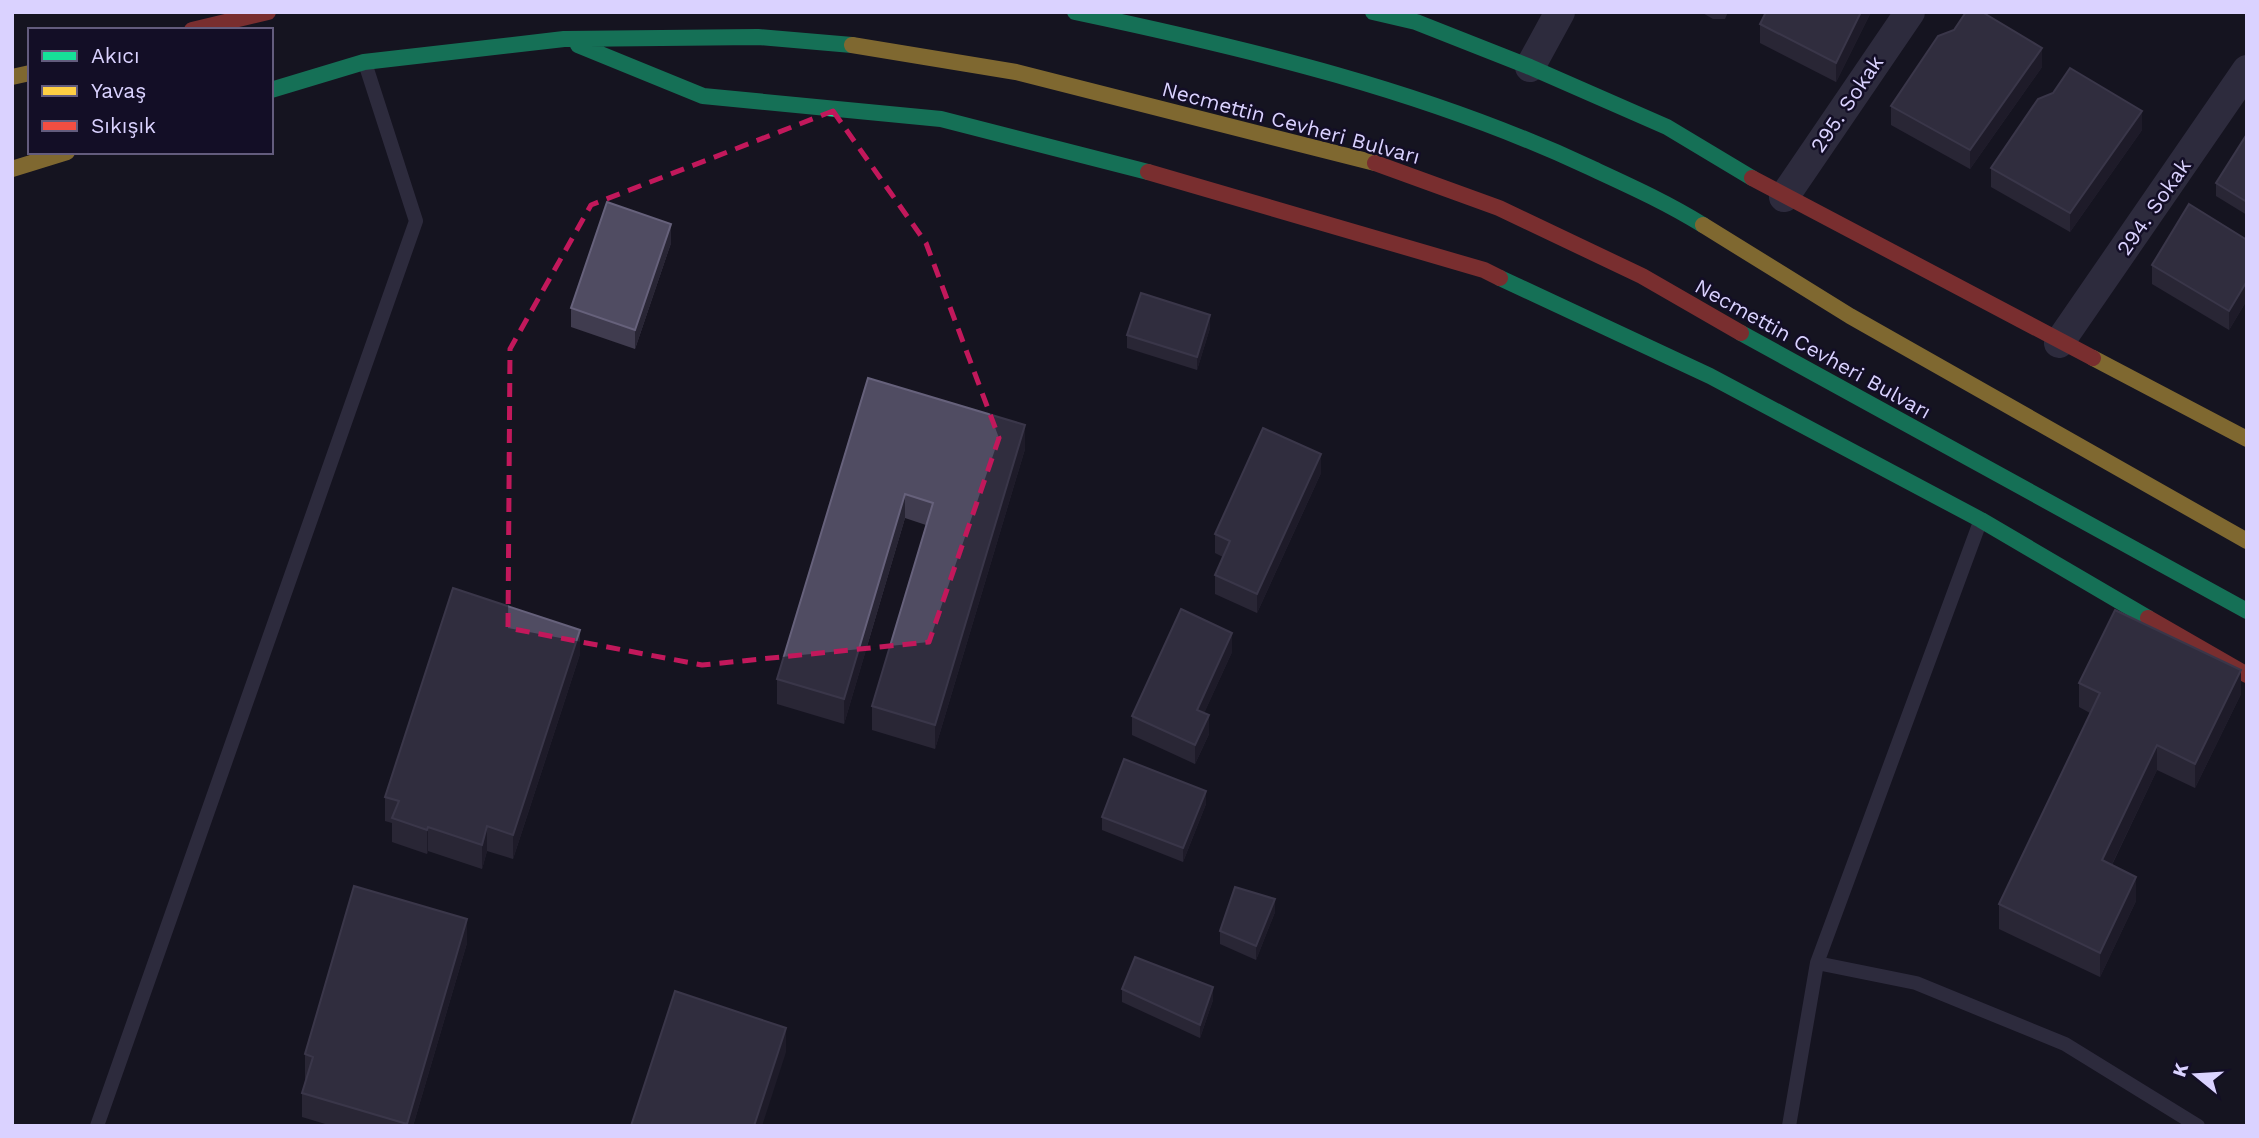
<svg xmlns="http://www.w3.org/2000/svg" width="2259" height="1138" viewBox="0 0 2259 1138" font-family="'Work Sans',sans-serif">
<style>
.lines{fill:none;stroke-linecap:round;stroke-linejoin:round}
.lane{stroke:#4a4861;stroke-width:14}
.street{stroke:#4a4861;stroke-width:30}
.fast{stroke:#16e098;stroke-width:16}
.slow{stroke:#ffcf43;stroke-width:16}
.jam{stroke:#f24e42;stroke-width:16}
.wall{fill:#403c4f}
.shaded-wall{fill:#282534}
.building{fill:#504c62;stroke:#66617b;stroke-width:2}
.marked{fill:none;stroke:#c2185b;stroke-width:5;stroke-dasharray:14 9;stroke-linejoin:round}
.labels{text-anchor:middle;stroke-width:5;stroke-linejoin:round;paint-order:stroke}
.street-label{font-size:21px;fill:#dad2ff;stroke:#130e26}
</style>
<rect width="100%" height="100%" fill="#161420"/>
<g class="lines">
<!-- lane -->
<path class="lane" d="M1817,963L1916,983L2065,1044L2198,1126
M97,1126L416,221L365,63
M1789,1126L1817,963L1980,522"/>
<!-- street -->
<path class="street" d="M1530,67L1560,12
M1784,197L1910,12
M2059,343L2247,70"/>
<!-- fast -->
<path class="fast" d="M1075,12C1250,49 1426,91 1589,167C1628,185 1666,202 1703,225
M1373,12L1416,22L1530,67L1667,127L1752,178
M578,45L703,96L941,119L1148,172
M271,90L364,62L564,39L758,37L852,45
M1500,278L1710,376L1981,520L2148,618
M1741,333L2247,611"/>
<!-- slow -->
<path class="slow" d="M852,45L1016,72L1375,163
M12,77L30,73
M12,169L67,152
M1703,225L1850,316L2247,541
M2093,358L2247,439"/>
<!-- jam -->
<path class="jam" d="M192,30L268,12
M1375,163L1499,208L1642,276L1741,333
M1148,172L1484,270L1500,278
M1752,178L2093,358
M2148,618L2247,675"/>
</g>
<!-- wall -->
<path class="wall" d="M1701,12H1728L1725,19H1713Z
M1766,12H1871L1836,82L1760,43V24Z
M2042,67L1970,169L1891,125V106Z
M2142,130L2070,232L1991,187V168Z
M2247,134V215L2216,196V183Z
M2247,240V300L2229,330L2152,284V265Z
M671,243L635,349L571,327V308Z
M1210,328L1197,370L1127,348V335Z
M868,378L1025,449L935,749L872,730V706L926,525L905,518L844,724L777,704V679Z
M1321,473L1257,613L1215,594V575L1223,557L1215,553V534Z
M1232,652L1204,713L1209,734L1195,764L1132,735V716Z
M580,654L513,859L487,851L482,869L428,851L427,854L392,842V823L385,821V797Z
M2079,683L2241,694L2195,788L2157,770L2112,865L2136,901L2100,977L1999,929V904L2090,713L2079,707Z
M1206,804L1183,862L1102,830V817Z
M1275,912L1256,960L1220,944V931Z
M467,943L413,1126H332L302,1117V1093L306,1079H305V1054Z
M1122,989L1213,1000L1200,1038L1122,1002Z"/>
<!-- shaded-wall -->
<path class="shaded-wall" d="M1861,12H1871L1836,82V63Z
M2042,48V67L1970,169V150Z
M2142,111V130L2070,232V213Z
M671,224V243L635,349V330Z
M2247,281V300L2229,330V311Z
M1210,315V328L1197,370V357Z
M1025,425V449L935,749V725Z
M1321,454V473L1257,613V594Z
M905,494V518L844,724V699Z
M580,630V654L513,859V835Z
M1232,633V652L1197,729V710Z
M2241,670V694L2195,788V764Z
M1209,715V734L1195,764V745Z
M2157,745V770L2102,885V860Z
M1206,791V804L1183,862V848Z
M487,826V851L482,869V845Z
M428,827V851L427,854V830Z
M2136,877V901L2100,977V953Z
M1275,899V912L1256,960V946Z
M467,919V943L413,1126H407Z
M1213,987V1000L1200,1038V1025Z
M786,1028V1052L762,1126H754Z"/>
<!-- building -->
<path class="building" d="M1766,12H1861L1836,63L1760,24Z
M1966,12H1982L2042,48L1970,150L1891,106L1938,36L1954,30Z
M2070,68L2142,111L2070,213L1991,168L2038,99L2053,93Z
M2247,134V202L2216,183Z
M607,202L671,224L635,330L571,308Z
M2189,204L2247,240V281L2229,311L2152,265Z
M1141,293L1210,315L1197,357L1127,335Z
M868,378L1025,425L935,725L872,706L933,503L905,494L844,699L777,679Z
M1263,428L1321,454L1257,594L1215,575L1230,541L1215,534Z
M453,588L580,630L513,835L487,826L482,845L428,827L427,830L392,818L399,801L385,797Z
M1181,609L1232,633L1197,710L1209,715L1195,745L1132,716Z
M2115,610L2241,670L2195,764L2157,745L2102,860L2136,877L2100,953L1999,904L2100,693L2079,683Z
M1124,759L1206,791L1183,848L1102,817Z
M354,886L467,919L407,1124L302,1093L313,1057L305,1054Z
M1235,887L1275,899L1256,946L1220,931Z
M1135,957L1213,987L1200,1025L1122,989Z
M675,991L786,1028L754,1126H631Z"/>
<!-- marked area -->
<path d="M0 0H2259V1138H0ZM833,111L926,243L999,438L929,642L702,665L508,628L510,349L591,205Z" fill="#161420" fill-opacity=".55" fill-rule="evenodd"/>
<path class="marked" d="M833,111L926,243L999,438L929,642L702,665L508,628L510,349L591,205Z"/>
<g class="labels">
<!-- street labels -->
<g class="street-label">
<text transform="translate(1847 104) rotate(-56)" y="7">295. Sokak</text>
<text transform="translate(1291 123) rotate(15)" y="7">Necmettin Cevheri Bulvarı</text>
<text transform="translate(2154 207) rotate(-55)" y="7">294. Sokak</text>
<text transform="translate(1813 349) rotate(29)" y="7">Necmettin Cevheri Bulvarı</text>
</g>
</g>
<!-- border -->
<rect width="2259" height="1138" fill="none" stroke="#dad2ff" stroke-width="28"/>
<!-- legend -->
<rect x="28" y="28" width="245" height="126" fill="#130e26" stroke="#635c7d" stroke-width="2"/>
<rect x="42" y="51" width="35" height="10" fill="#16e098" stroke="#635c7d" stroke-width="2"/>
<text x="91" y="63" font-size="21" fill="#dad2ff">Akıcı</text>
<rect x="42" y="86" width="35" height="10" fill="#ffcf43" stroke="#635c7d" stroke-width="2"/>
<text x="91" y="98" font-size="21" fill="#dad2ff">Yavaş</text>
<rect x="42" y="121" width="35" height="10" fill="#f24e42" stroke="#635c7d" stroke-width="2"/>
<text x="91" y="133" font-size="21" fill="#dad2ff">Sıkışık</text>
<!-- north arrow -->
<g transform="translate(2196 1075) rotate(288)" stroke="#130e26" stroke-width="5" paint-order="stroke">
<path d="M0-5L12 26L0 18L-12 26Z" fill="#dad2ff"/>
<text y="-10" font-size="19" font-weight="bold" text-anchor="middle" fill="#dad2ff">K</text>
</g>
</svg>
